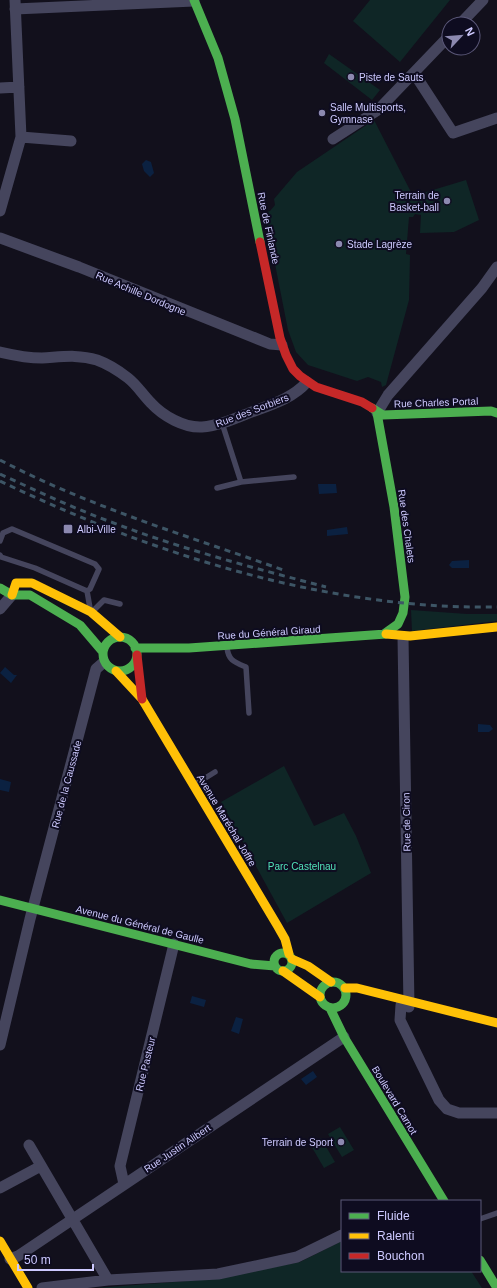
<svg xmlns="http://www.w3.org/2000/svg" width="497" height="1288" viewBox="0 0 497 1288" font-family="Helvetica,sans-serif">
<style>
.green{fill:#0f2626}
.water{fill:#0b2141}
.lines{fill:none;stroke-linecap:round;stroke-linejoin:round}
.lane{stroke:#45455d;stroke-width:5.5}
.street{stroke:#45455d;stroke-width:11}
.fast{stroke:#4caf50;stroke-width:9}
.slow{stroke:#ffc107;stroke-width:9}
.jam{stroke:#c62828;stroke-width:9}
.rail{stroke:#3d5565;stroke-width:3;stroke-dasharray:6 5;stroke-linecap:butt}
.poi-dot{fill:#8c89b0;stroke:#0e0c20;stroke-width:1.5}
.labels{text-anchor:middle;stroke-width:4;stroke-linejoin:round;paint-order:stroke}
.poi-label{font-size:10px;fill:#cecaff;stroke:#0e0c20;text-anchor:start}
.street-label{font-size:10px;fill:#cecaff;stroke:#0e0c20}
.park-label{font-size:10px;fill:#52e3ba;stroke:#0e0c20}
</style>
<rect width="100%" height="100%" fill="#12101c"/>
<!-- green -->
<path class="green" d="M370,0H450L400,62L353,21Z
M329,54L380,90L372,100L324,63Z
M374,120L413,196L466,180L479,220L454,232L420,233L421,215L415,214L413,217H409L406,254L410,255L409,300L386,385L382,387L381,382L368,377L357,381L308,365L296,352L288,330L265,213L270,211L275,205L274,199L297,172Z
M411,610L467,614H497V621L412,631Z
M284,766L314,826L344,813L356,836L371,873L287,923L221,802Z
M340,1127L354,1150L342,1157L328,1134Z
M321,1138L335,1162L324,1168L310,1144Z
M342,1241V1271H471L482,1288H96L213,1279L300,1262Z"/>
<!-- water -->
<path class="water" d="M146,160L151,162L154,173L150,177L144,171L142,164Z
M318,484H336L337,493L319,494Z
M347,527L348,534L327,536V530Z
M469,560V568H452L449,565L452,561Z
M5,667L14,675H17L11,683L0,673Z
M478,724L490,725L493,729L489,732H478Z
M0,779L11,782L9,792L0,790Z
M192,996L206,1000L204,1007L190,1003Z
M236,1017L243,1019L239,1034L231,1031Z
M313,1071L317,1077L306,1085L301,1079Z"/>
<g class="lines">
<!-- lane -->
<path class="lane" d="M222,423L241,482L294,477
M217,488L241,482
M0,541L3,533L12,529L95,564L99,569L90,589L87,591
M0,555L1,557L35,568L87,591
M87,591L90,608
M93,611L104,600L120,604
M227,647C228,660 234,662 246,667L249,713
M194,785L215,772
M480,1219L497,1213"/>
<!-- street -->
<path class="street" d="M15,9L194,1
M460,24L483,0
M414,73L453,133L497,118
M0,88L19,87
M21,137L71,141
M333,139L378,110L449,36
M0,211L21,137L15,0
M0,238L79,267L270,344L282,345
M0,352C13,355 29,358 42,358C61,357 78,354 97,360C108,364 119,371 128,378C137,385 143,395 151,403C163,416 184,428 202,427C218,426 234,419 249,413C270,405 292,399 307,382
M377,413L388,395L482,288L497,267
M0,609L12,595
M403,637L409,1007
M401,1005L400,1020L439,1100L447,1109L459,1113H497
M0,1045L30,919L96,669L104,662
M29,1145L108,1280
M124,1184L120,1166L174,944
M0,1188L41,1166
M10,1259L18,1256L344,1037
M42,1288L108,1280L218,1274L297,1257L342,1235"/>
<!-- fast -->
<path class="fast" d="M194,0L218,58L235,119L260,242
M372,408L383,415L491,411L497,413
M377,413L394,507L405,597L403,613L398,624L384,634
M0,588L12,595H30L80,625L103,652
M103 654a17 17 0 1 1 34 0a17 17 0 1 1-34 0Z
M135,648H189L386,634
M0,900L251,964L275,966
M274 962a9 9 0 1 1 18 0a9 9 0 1 1-18 0Z
M320 995a13 13 0 1 1 26 0a13 13 0 1 1-26 0Z
M330,1008L344,1037L444,1201
M480,1260L497,1288"/>
<!-- slow -->
<path class="slow" d="M12,595L16,583H32L91,612L120,637
M386,634L410,636L497,627
M116,671L142,699L277,925L285,939L289,954
M292,959L308,966L331,982
M283,971L320,997
M345,988H357L497,1023
M0,1241L28,1288"/>
<!-- jam -->
<path class="jam" d="M260,242L280,338L286,355L293,369L300,376L316,387L362,402L372,408
M137,655L142,699"/>
<!-- rail -->
<path class="rail" d="M0,460C90,507 188,536 283,570
M0,474C37,491 73,508 111,522C181,549 254,568 326,587
M0,481C152,554 327,610 497,607"/>
</g>
<!-- markers -->
<g class="poi-dot">
<circle cx="351" cy="77" r="4"/>
<circle cx="322" cy="113" r="4"/>
<circle cx="447" cy="201" r="4"/>
<circle cx="339" cy="244" r="4"/>
<rect x="63" y="524" width="10" height="10" rx="2"/>
<circle cx="341" cy="1142" r="4"/>
</g>
<g class="labels">
<!-- poi labels -->
<g class="poi-label">
<text x="359" y="81">Piste de Sauts</text>
<text x="330" y="111">Salle Multisports,<tspan x="330" dy="12">Gymnase</tspan></text>
<text x="439" y="199" text-anchor="end">Terrain de<tspan x="439" dy="12">Basket-ball</tspan></text>
<text x="347" y="248">Stade Lagrèze</text>
<text x="77" y="533">Albi-Ville</text>
<text x="333" y="1146" text-anchor="end">Terrain de Sport</text>
</g>
<!-- street labels -->
<g class="street-label">
<text transform="translate(269 228) rotate(78)" y="4">Rue de Finlande</text>
<text transform="translate(141 293) rotate(23)" y="4">Rue Achille Dordogne</text>
<text transform="translate(436 402) rotate(-2)" y="4">Rue Charles Portal</text>
<text transform="translate(252 410) rotate(-21)" y="4">Rue des Sorbiers</text>
<text transform="translate(407 526) rotate(82)" y="4">Rue des Chalets</text>
<text transform="translate(269 632) rotate(-4)" y="4">Rue du Général Giraud</text>
<text transform="translate(66 784) rotate(-75)" y="4">Rue de la Caussade</text>
<text transform="translate(227 820) rotate(59)" y="4">Avenue Maréchal Joffre</text>
<text transform="translate(406 822) rotate(-91)" y="4">Rue de Ciron</text>
<text transform="translate(140 924) rotate(14)" y="4">Avenue du Général de Gaulle</text>
<text transform="translate(145 1064) rotate(-76)" y="4">Rue Pasteur</text>
<text transform="translate(395 1100) rotate(59)" y="4">Boulevard Carnot</text>
<text transform="translate(177 1148) rotate(-34)" y="4">Rue Justin Alibert</text>
</g>
<!-- park labels -->
<g class="park-label">
<text x="302" y="870">Parc Castelnau</text>
</g>
</g>
<!-- legend -->
<rect x="341" y="1200" width="140" height="72" fill="#0e0c20" stroke="#5b5879"/>
<rect x="349" y="1213" width="20" height="6" fill="#4caf50" stroke="#5b5879"/>
<text x="377" y="1220" font-size="12" fill="#cecaff">Fluide</text>
<rect x="349" y="1233" width="20" height="6" fill="#ffc107" stroke="#5b5879"/>
<text x="377" y="1240" font-size="12" fill="#cecaff">Ralenti</text>
<rect x="349" y="1253" width="20" height="6" fill="#c62828" stroke="#5b5879"/>
<text x="377" y="1260" font-size="12" fill="#cecaff">Bouchon</text>
<!-- north arrow -->
<g transform="translate(461 36) rotate(64)"><circle r="19" fill="#0e0c20" stroke="#5b5879"/>
<path d="M0-3L7 15L0 10L-7 15Z" fill="#8c89b0"/>
<text y="-6" font-size="11" font-weight="bold" text-anchor="middle" fill="#cecaff">N</text>
</g>
<!-- scale -->
<path d="M18 1264v6h75v-6" fill="none" stroke="#cecaff" stroke-width="2"/>
<text x="24" y="1264" font-size="12" fill="#cecaff" stroke="#0e0c20" stroke-width="3" paint-order="stroke">50 m</text>
</svg>
